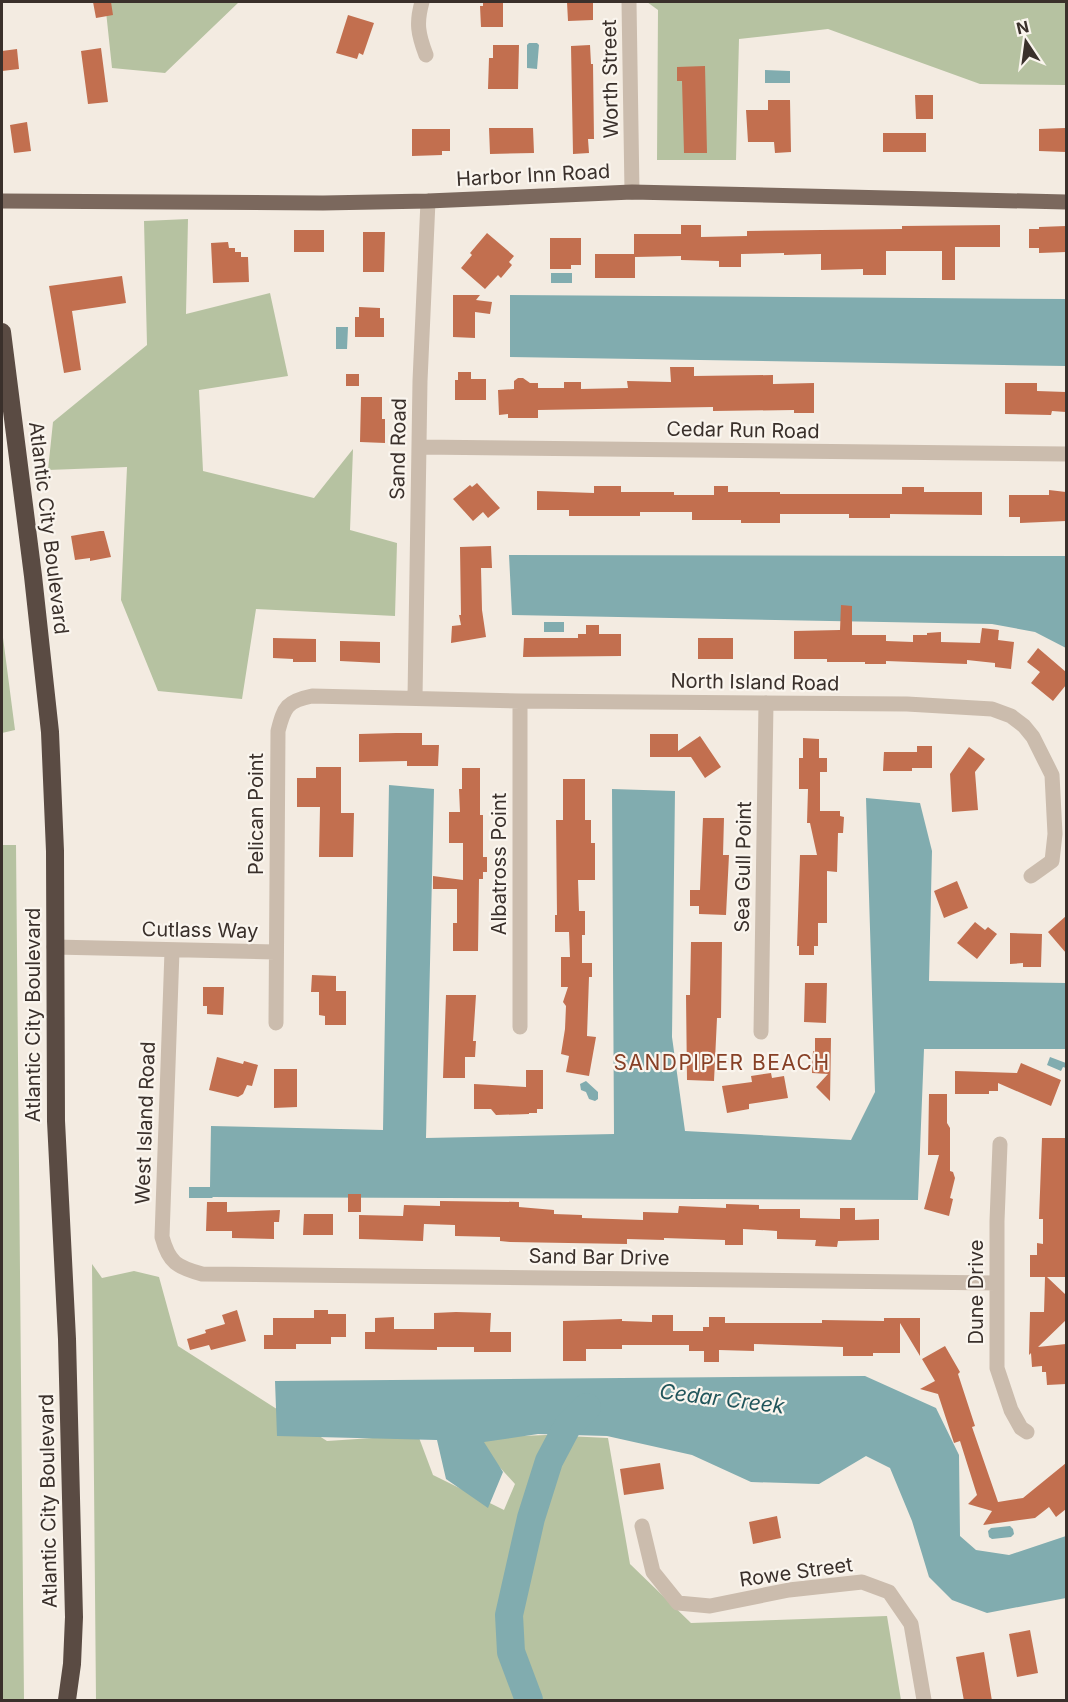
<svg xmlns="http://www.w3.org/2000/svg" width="1068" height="1702" viewBox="0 0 1068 1702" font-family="Inter,sans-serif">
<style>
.green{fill:#b6c2a1}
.water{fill:#81acaf}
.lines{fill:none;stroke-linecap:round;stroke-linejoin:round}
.river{stroke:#81acaf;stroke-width:28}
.building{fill:#c26f4f}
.minor{stroke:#cbbcad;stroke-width:15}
.major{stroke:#7b685d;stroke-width:15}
.highway{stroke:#5a4b43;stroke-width:18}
.labels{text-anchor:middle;stroke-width:4.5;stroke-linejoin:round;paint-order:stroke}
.street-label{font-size:20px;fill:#3a302b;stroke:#faf5ee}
.neighbourhood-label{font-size:21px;letter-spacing:1.5px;fill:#874026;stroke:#faf5ee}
.water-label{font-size:21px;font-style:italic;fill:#21555b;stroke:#faf5ee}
</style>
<rect width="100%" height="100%" fill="#f3ebe1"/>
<!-- green -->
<path class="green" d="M105,2H239L165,73L112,68Z
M647,2H1066V85L980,84L828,29L739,39L736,160H657L658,10Z
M188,219L186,314L270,293L288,376L199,390L203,471L314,498L353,449L350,530L397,543L395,616L256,609L242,699L158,691L121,600L127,467L48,470L53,422L147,345L144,221Z
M2,630L15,730L2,733Z
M2,845H16L24,1700H2Z
M92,1264L102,1278L134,1271L159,1277L178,1346L327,1441L418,1435L433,1475L504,1510L515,1484L473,1438L546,1435L608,1438L630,1564L691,1623L887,1616L901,1700H96Z"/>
<!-- water -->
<path class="water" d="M529,43H537L539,45L537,69L527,68V45Z
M765,70L790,71V83H765Z
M551,273H572V283H551Z
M510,295L1066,299V366L510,357Z
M336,327H348L347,349H336Z
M509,555L1066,556V648L1035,632L992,624L512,615Z
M544,622H564V632H544Z
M389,785L434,789L426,1138L614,1134L612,789L675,791L672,1037L685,1131L851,1140L875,1092L866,798L920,803L932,851L929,981L1066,983V1049H924L918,1200L213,1197L212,1198H189V1187H210L211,1126L383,1130Z
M1050,1057L1066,1063V1068L1063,1067L1061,1071L1047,1065Z
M586,1081L598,1092V1099L595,1101L589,1099L586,1092L581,1090L580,1084Z
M865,1376L936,1408L959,1455L960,1536L976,1550L1009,1555L1066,1536V1598L987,1613L952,1600L929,1577L912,1521L890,1468L866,1456L819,1484L751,1482L692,1455L607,1436L538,1434L484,1442L503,1472L488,1508L446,1479L437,1440L277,1436L275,1381Z
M1010,1526L1013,1529L1014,1534L1011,1537L992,1539L989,1537L988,1531L991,1528Z"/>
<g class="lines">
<!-- river -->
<path class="river" d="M529,1700L511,1652L509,1615L531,1518L549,1461L567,1427L587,1407"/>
</g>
<!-- building -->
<path class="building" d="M93,2H111L113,15L96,18Z
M483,2H503V27H481L480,6H483Z
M567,2H593V20L568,21Z
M348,15L374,23L363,55L359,53L357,59L336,53Z
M493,45H519L518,89H488L489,58H493Z
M590,45L591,64H593L594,139H588L589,153L573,154L571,46Z
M101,48L108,102L88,104L81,51Z
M17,49L19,69L2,71V51Z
M705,66L707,153H684L682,81H677V67Z
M915,95H933V119H916Z
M768,100H790L791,152L775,153L774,142H748L746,110H768Z
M27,122L31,151L14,153L10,125Z
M489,128H533L534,153L490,154Z
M1065,128L1066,152L1039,151V129Z
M412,129H450V151H442V155L412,156Z
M883,133H926V152H883Z
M681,225H701V237L747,236V231L902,229V226L1000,225V247H955V280H942V251H886V275H863V269L821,270V254L784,255V253L741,254V267H719V261L681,260V256L635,257V278H595V254H634V234H681Z
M1066,226V252L1039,253V248H1029V229H1039V227Z
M294,230H324V252H294Z
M363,232H385L384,272H363Z
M487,233L514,256L509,262L512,265L501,278L498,275L485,289L461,268L472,255L470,253Z
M550,238H581V265H571V269H550Z
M228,242L229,248H235V252H241V257H248L249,282L213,283L211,243Z
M122,276L126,303L72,311L81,370L64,373L49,286Z
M453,295H480L476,300L492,302L490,314L475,312V338L453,337Z
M359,307L380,308V318H384V337H355V317H359Z
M670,367H694V376L773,375V384L814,383V413H794V410L713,411V407L538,410V418H508V414L499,415L498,390L514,389V381L518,378H523L530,383H538V388H564V382H581V389L628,388L627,381L671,382Z
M458,372H471V379H486V400H455V380H458Z
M346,374H359V386H346Z
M1005,383H1037V391L1066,392V412L1052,411L1051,415L1005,414Z
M361,397H382V419H385V443L360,442Z
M477,483L500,508L488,518L483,512L473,521L453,499L470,485L472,487Z
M594,486H621V492H674V495H714V486H728V492H780V494H902V487H924V492H982V515L890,514V518H849V514H780V523H741V520H692V512H640V516H569V510H537V491L594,493Z
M1049,490L1066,492V521L1020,523V517H1009V495H1049Z
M100,531H104L111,557L90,561V558L75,560L71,536Z
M491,546L492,568H481L482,610L486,637L451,643L452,626L461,625L459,615H461L460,547Z
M841,605L852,606V635H886V641L913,642V635H927V633L941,632V642L980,643L982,628L999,630L998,640L1014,642L1011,669L995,667V663L967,660V664L886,661V664H865V662H827V659H794V631L840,630Z
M586,625H599V634H621V656L523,657L524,638H578V634H586Z
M273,638L316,639V662H293V659L273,658Z
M698,638H733V659H698Z
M340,641L380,642V663L340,661Z
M1038,648L1066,672V685L1053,701L1031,683L1040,672L1027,662Z
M396,733H422V745H439L438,766H407V761L359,762V734Z
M650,734H678V751L700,736L721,767L705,778L691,757H650Z
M803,738L819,739V758H827V772H820V811H840V816L844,817L843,833H838L837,872L827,871V923H818V946H814V955H799V946H797L800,855H817L810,823H807L808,789H799V758H803Z
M917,746H932V768H912V771H883L884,752H917Z
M969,747L985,759L975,772L978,810L952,812L950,774Z
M316,767H341V813H354L353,857H319L320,807H297V778H316Z
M462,768H480V815H483V857H487V872H483V879H479L478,951H453V923H457V889H433V876L463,880V843H449V812H460L459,789H462Z
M563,779H585V820H591V843H595V880H578L579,911H585V935H582V963H592V977H589L587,1036L596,1037L589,1076L566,1072L569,1056L561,1054L565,1029L566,1006L563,1002L568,987H561V957H570L569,932H555V915H557L556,820H563Z
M703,818H724L723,855H729L726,915L699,914V906H690V890H700Z
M957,881L968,908L944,918L934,891Z
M1066,916V953L1048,932Z
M975,922L985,930L988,927L997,934L977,959L957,943Z
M1010,933L1042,934L1041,967H1023V963L1010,964Z
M691,942H722L721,1018H717L714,1081L687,1080L686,995H690Z
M312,975L336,976V991H346V1025H325V1016L319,1015V992H311Z
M805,983H827L826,1023L804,1022Z
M203,987H224L223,1015L207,1014V1006H203Z
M446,995H476L473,1041H476L475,1057H465V1078H443Z
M815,1038H831L830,1101L816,1087L828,1074L812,1073L813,1051L815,1052Z
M217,1057L243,1064L244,1061L258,1065L252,1086L247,1085L243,1094L238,1097L209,1090Z
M1021,1063L1061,1080L1051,1106L998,1083V1091H989V1094H955V1071L1017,1073Z
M274,1069H297V1107L274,1108Z
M526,1070H543V1109H537V1113H529V1114L496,1115L491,1109H474V1084L526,1087Z
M771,1073L772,1078L784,1076L788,1098L749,1104V1109L727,1113L722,1086L752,1082L751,1076Z
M929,1094H947V1123L950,1128V1171L953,1172L955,1178L950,1198L953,1199L949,1216L924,1209L939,1155H928Z
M1042,1138H1066V1277H1047L1066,1295V1320L1038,1347L1066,1344V1384L1047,1385L1046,1372H1042V1366L1032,1367L1031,1353L1029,1355L1030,1312H1044L1045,1277H1030V1255H1037V1243L1043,1244V1219H1039Z
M348,1194H361V1212H348Z
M440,1201L519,1202V1207L554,1210V1214L582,1215V1218L643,1220V1212L678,1213L679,1206L726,1208V1204L759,1205V1209H800V1218L840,1219V1208H855V1220L879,1219V1240L838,1241L837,1247L815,1246L816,1240L777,1239V1231L743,1229V1245H725V1240L664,1238V1240L627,1239V1244L510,1242L500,1241V1237L455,1236V1225L424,1224L423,1241L359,1239V1215L403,1216L404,1205L440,1206Z
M207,1202H227V1212L280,1210L279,1222H274V1239L232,1238V1231H206Z
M304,1214H333V1235H303Z
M237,1310L246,1341L211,1350L209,1345L190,1350L187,1339L206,1333L205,1330L225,1324L222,1315Z
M314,1310H328V1314H346V1337H331V1344H296V1349H264V1335H273V1318H314Z
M456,1312L491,1313L490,1332H511V1352H474V1347H437V1350L365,1349V1332H375V1318L394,1317V1329H434V1313Z
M652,1315H673V1331H703V1327H709V1317H725V1323H822V1320L884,1321V1318H920V1356L900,1323V1353H873V1356H843V1347L754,1344V1351L719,1350V1362H704V1351H689V1345H622V1349H586V1361H563V1321L622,1319V1321L652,1322Z
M945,1346L960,1372L958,1374L975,1426L972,1427L998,1502L1023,1498L1066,1463V1509L1056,1517L1049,1507L1035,1518L983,1525L992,1511L968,1504L977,1495L960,1441L954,1443L938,1394L920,1389L935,1381L922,1359Z
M660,1463L664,1489L624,1495L620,1469Z
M777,1516L781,1538L753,1544L749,1522Z
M1030,1630L1038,1673L1017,1677L1009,1634Z
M984,1652L992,1701H964L956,1657Z"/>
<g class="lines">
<!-- minor -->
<path class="minor" d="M422,2C416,23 418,34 426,55
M629,2L632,192
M419,447L1066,454
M415,698L420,381L428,201
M520,701V1027
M54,947L275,952
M172,951L162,1237C169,1263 177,1267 202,1274L996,1283
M276,1023L278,731C284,707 287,701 312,696L520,701L907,704L992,709L1011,716L1024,726L1033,737L1052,775L1055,834L1052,861L1031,876
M761,1032L766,703
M1000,1144L997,1221V1368L1011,1410L1021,1428L1027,1432
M642,1526L653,1572L678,1603L710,1606L789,1590L862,1582L889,1592L911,1624L924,1700"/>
<!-- major -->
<path class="major" d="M2,201L323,203L428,201L632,192L1066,202"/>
<!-- highway -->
<path class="highway" d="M2,332L33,576L50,732L55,851L56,1121L67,1339L74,1617L72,1664L67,1700"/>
</g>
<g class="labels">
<!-- street labels -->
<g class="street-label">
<text transform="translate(610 79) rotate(-91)" y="7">Worth Street</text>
<text transform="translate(533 175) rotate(-3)" y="7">Harbor Inn Road</text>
<text transform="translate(743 430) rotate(1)" y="7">Cedar Run Road</text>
<text transform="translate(398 449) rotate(-89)" y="7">Sand Road</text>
<text transform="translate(49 528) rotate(83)" y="7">Atlantic City Boulevard</text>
<text transform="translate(755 682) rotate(1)" y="7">North Island Road</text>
<text transform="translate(256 814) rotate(-90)" y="7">Pelican Point</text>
<text transform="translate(499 864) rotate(-90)" y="7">Albatross Point</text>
<text transform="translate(743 867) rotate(-89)" y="7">Sea Gull Point</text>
<text transform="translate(200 930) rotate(1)" y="7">Cutlass Way</text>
<text transform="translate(33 1015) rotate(-90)" y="7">Atlantic City Boulevard</text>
<text transform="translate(145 1123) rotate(-88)" y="7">West Island Road</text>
<text transform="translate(599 1257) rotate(1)" y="7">Sand Bar Drive</text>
<text transform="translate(976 1292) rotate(-90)" y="7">Dune Drive</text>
<text transform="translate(48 1501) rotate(-91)" y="7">Atlantic City Boulevard</text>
<text transform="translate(796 1572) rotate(-8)" y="7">Rowe Street</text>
</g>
<!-- neighbourhood labels -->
<g class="neighbourhood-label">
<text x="722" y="1070">SANDPIPER BEACH</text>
</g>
<!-- water labels -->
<g class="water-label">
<text transform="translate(722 1399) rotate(7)" y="7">Cedar Creek</text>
</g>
</g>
<!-- border -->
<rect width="1068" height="1702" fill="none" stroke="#3a302b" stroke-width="6"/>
<!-- north arrow -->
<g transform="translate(1026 42) rotate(347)" stroke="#faf5ee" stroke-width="4.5" paint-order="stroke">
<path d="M0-4.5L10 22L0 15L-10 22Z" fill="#3a302b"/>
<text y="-9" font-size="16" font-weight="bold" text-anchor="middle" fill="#3a302b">N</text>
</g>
</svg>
